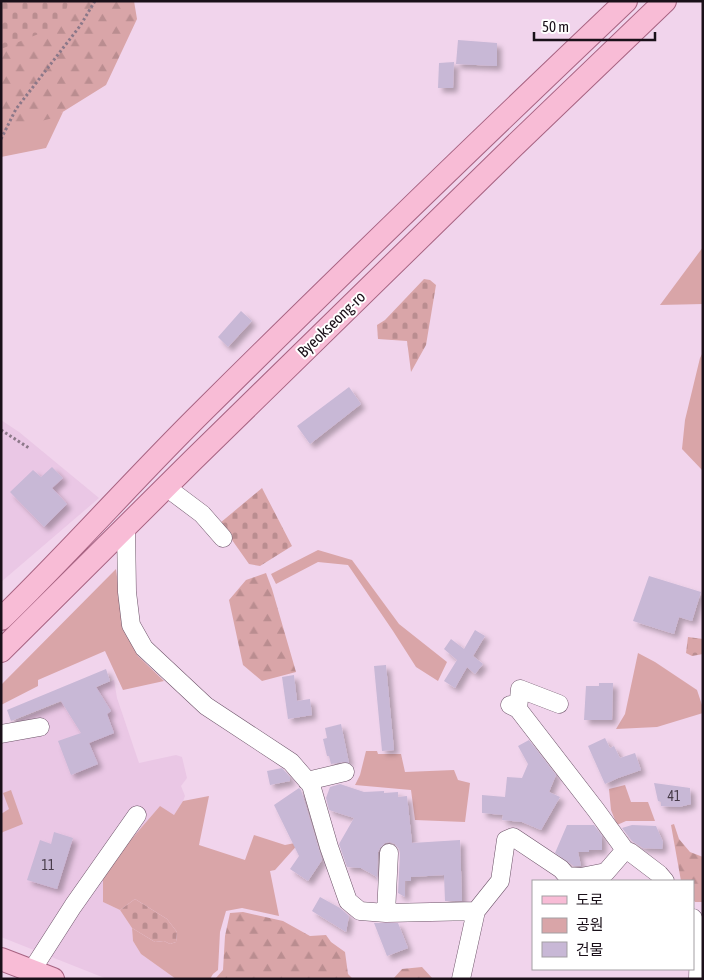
<svg xmlns="http://www.w3.org/2000/svg" width="704" height="980" viewBox="0 0 704 980" font-family="'Asap Condensed','Noto Sans KR',sans-serif">
<style>
.built{fill:#eac7e5}
.green{fill:#d9a5a8}
.forest{fill:url(#forest-firs)}
.cemetery{fill:url(#cemetery-stones)}
.building{fill:#c8b8d6;filter:url(#shadow)}
.lines{fill:none;stroke-linecap:round;stroke-linejoin:round}
.minor-casing{stroke:#6d5469;stroke-width:19}
.major-casing{stroke:#a76382;stroke-width:24}
.path{stroke:#8c7889;stroke-width:3;stroke-dasharray:2.5 2.5;stroke-linecap:butt}
.minor{stroke:#fff;stroke-width:18}
.major{stroke:#f8bcd6;stroke-width:22}
.labels{text-anchor:middle;stroke-width:4;stroke-linejoin:round;paint-order:stroke}
.number-label{font-size:14px;fill:#463a48}
.street-label{font-size:16px;fill:#1a1019;stroke:#fff}
</style>
<defs>
<pattern id="forest-firs" width="22" height="20" patternUnits="userSpaceOnUse" patternTransform="scale(1.25)"><rect width="22" height="20" fill="#d9a5a8"/><path d="M5 1l3.5 6h-7zM16 11l3.5 6h-7z" fill="#ba8d90"/></pattern>
<pattern id="cemetery-stones" width="16" height="16" patternUnits="userSpaceOnUse" patternTransform="scale(1.25)"><rect width="16" height="16" fill="#d9a5a8"/><path d="M2 7V4a2 2 0 0 1 4 0v3zM10 15v-3a2 2 0 0 1 4 0v3z" fill="#ba8d90"/></pattern>
<filter id="shadow"><feDropShadow dx="4.5" dy="4.5" stdDeviation="2.5" flood-color="#0004"/></filter>
</defs>
<rect width="100%" height="100%" fill="#f1d4ec"/>
<!-- built -->
<path class="built" d="M1,420L19,432L99,498L1,582Z
M114,680L117,698L139,763L176,755L182,757L187,778L181,786L185,796L183,801L174,815L103,902L120,910L132,928L133,941L141,954L176,979H107L1,937V834L3,832L1,822V734L7,725Z"/>
<!-- green -->
<path class="green" d="M63,112L46,148L1,157V129Z
M703,247V304L660,305Z
M703,352V471L682,449L685,420L700,358Z
M318,550L352,560L399,624L447,662L438,681L416,667L393,631L348,565L318,562L276,584L271,574Z
M116,569L124,630L138,656L164,681L123,690L105,651L38,680V686L1,705V685Z
M638,653L655,662L697,690L703,708V713L657,727L616,729L625,714Z
M366,751H377L378,754H401L405,772L454,770L458,780L470,783L465,822L415,820L411,790L355,785L360,775Z
M625,785L631,802H648L655,821H626L617,825L611,810L609,789Z
M11,790L23,824L3,832L1,834V814L9,809L3,793Z
M209,796L199,845L245,860L254,835L285,845L300,842L275,870L270,871L279,916L242,908L226,911L220,932L218,970L213,974L210,979H176L141,954L133,941L132,928L155,942L164,941L170,944L176,942L177,932L167,919L135,899L120,910L103,902V872L160,806L174,815L183,801Z"/>
<!-- forest -->
<path class="forest" d="M1,1H134L137,19L106,85L53,118L1,131Z
M266,573L272,589L296,672L262,681L243,665L229,600L246,580Z
M674,824L679,839L690,852L703,857V902H695L693,899V881H681L671,825Z
M243,912L283,921L310,936L326,935L331,942L345,952L348,974L353,979H215L223,970L225,936L230,913Z
M422,967L433,979H393L402,969Z"/>
<!-- cemetery -->
<path class="cemetery" d="M1,1H67L68,4L61,25L1,49Z
M424,279L430,280L436,285L426,345L411,372L407,341L378,339L377,325L385,320Z
M262,488L292,546L260,566L249,564L220,523Z
M688,637L703,639V654L692,656L686,653Z
M135,899L167,919L177,932L176,942L170,944L164,941L155,942L132,928L120,910Z"/>
<!-- building -->
<path class="building" d="M458,40L497,43V66L456,64Z
M454,62L453,88H438L439,63Z
M241,311L252,321L228,347L218,337Z
M349,387L361,404L310,444L297,426Z
M52,467L63,478L52,488L67,504L44,527L10,492L33,470L41,477Z
M649,576L701,592L692,621L679,617L674,634L633,621Z
M475,630L485,636L473,656L483,664L475,674L467,667L455,688L444,681L457,660L444,649L451,639L464,649Z
M386,665L394,750L382,751L374,666Z
M106,669L110,681L96,687L111,711L107,714L114,733L89,743L98,764L71,775L58,741L81,733L61,701L11,721L7,710Z
M294,675L297,701L310,699L312,715L288,719L282,677Z
M599,683H613L612,720H584L586,686H599Z
M341,724L349,763L343,762L331,764L329,756H327L323,739L327,738L325,728Z
M605,738L610,748L614,746L620,758L635,753L641,770L618,778L605,784L588,746Z
M529,740L556,775L549,792L560,797L541,830L522,822L502,820L503,815L482,813V795L505,797L507,777L522,778L528,764L518,746Z
M282,768L290,777V781L270,785L267,771Z
M654,783L690,788L691,804L679,807L661,806V802L658,801Z
M340,784L364,792L384,791V793L398,792V797L407,796L412,843L460,840L462,901H445L444,875L411,877V881H405V897L398,893L400,853L399,849L395,844L390,842L385,843L380,848L378,852L377,880L376,879L377,877L361,868L347,867L339,844L354,818L329,810L326,798L330,787Z
M299,788L301,790L322,860L308,881L290,869L299,856L274,805Z
M567,825H594L602,836V850H589V852H578L581,866H574L555,853Z
M632,825L656,826L663,842L662,849L643,848L632,841L622,828Z
M54,832L73,838L57,889L27,880L40,840L51,844Z
M320,897L340,908L349,916L346,932L312,911Z
M374,923H398L408,948L387,956Z"/>
<g class="lines">
<defs>
<path id="minor" d="M166,487L202,514L223,538
M126,527L127,592L131,625L144,648L206,706L291,762L311,785L329,847L348,901L360,911L386,913L476,911
M510,705L518,709L596,810L625,850L630,852L659,874L665,881
M518,709L520,689L559,704
M1,734L40,727
M307,781L345,772
M386,913L389,853
M693,918L699,946L698,979
M32,970L73,906L137,815
M461,979L476,911L500,881L506,840L513,837L561,869L567,876L581,877L606,872L625,850"/>
<path id="major" d="M1,619C71,551 135,478 204,410C343,272 484,136 626,1
M1,651L193,460L512,148L665,1
M1,959L53,979"/>
</defs>
<!-- minor casing -->
<use href="#minor" class="minor-casing"/>
<!-- major casing -->
<use href="#major" class="major-casing"/>
<!-- path -->
<path class="path" d="M1,139L16,109L80,26L95,1
M1,430L29,448"/>
<!-- minor -->
<use href="#minor" class="minor"/>
<!-- major -->
<use href="#major" class="major"/>
</g>
<g class="labels">
<!-- number labels -->
<g class="number-label">
<text x="674" y="801">41</text>
<text x="48" y="870">11</text>
</g>
<!-- street labels -->
<g class="street-label">
<text transform="translate(331 324) rotate(-44)" y="6">Byeokseong-ro</text>
</g>
</g>
<!-- border -->
<rect width="704" height="980" fill="none" stroke="#1a1019" stroke-width="5"/>
<!-- legend -->
<rect x="532" y="880" width="162" height="90" fill="#ffffff" stroke="#a39fa3"/>
<rect x="542" y="896" width="25" height="8" fill="#f8bcd6" stroke="#a39fa3"/>
<text x="576" y="905" font-size="15" fill="#1a1019">도로</text>
<rect x="542" y="918" width="25" height="15" fill="#d9a5a8" stroke="#a39fa3"/>
<text x="576" y="930" font-size="15" fill="#1a1019">공원</text>
<rect x="542" y="942" width="25" height="15" fill="#c8b8d6" stroke="#a39fa3"/>
<text x="576" y="955" font-size="15" fill="#1a1019">건물</text>
<!-- scale -->
<path d="M534 32v8h121v-8" fill="none" stroke="#1a1019" stroke-width="2.5"/>
<text x="542" y="32" font-size="15" fill="#1a1019" stroke="#ffffff" stroke-width="4" paint-order="stroke">50 m</text>
</svg>
